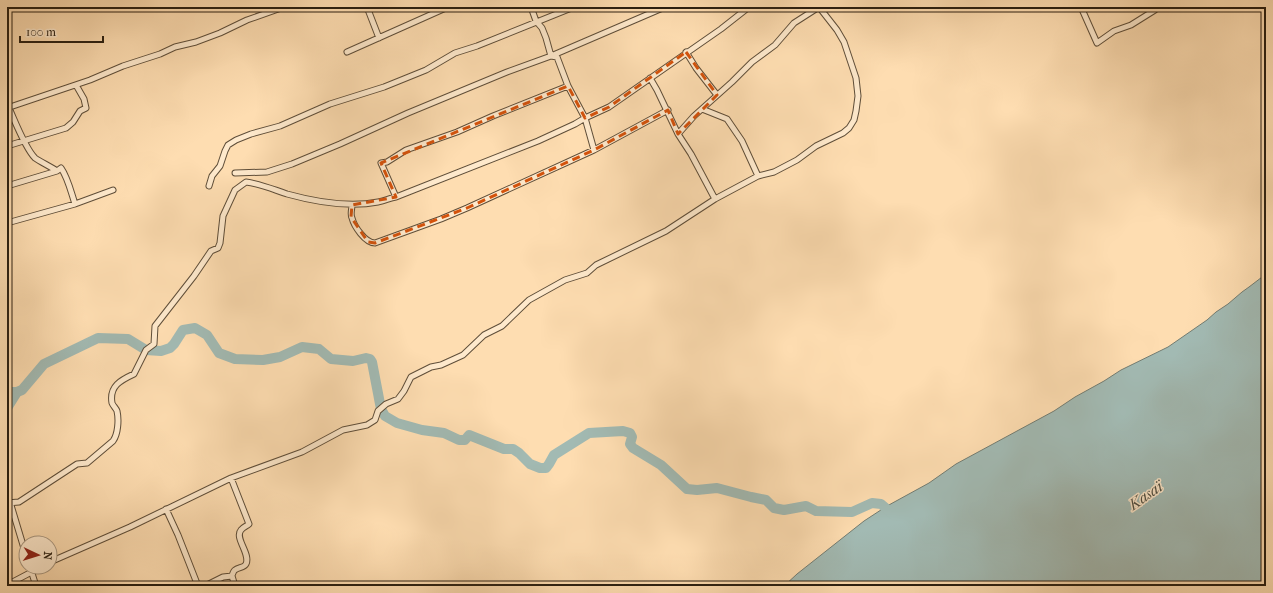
<svg xmlns="http://www.w3.org/2000/svg" width="1273" height="593" viewBox="0 0 1273 593" font-family="'IM FELL French Canon',serif">
<style>
.water{fill:#a2bab3;stroke:#727c72}
.lines{fill:none;stroke-linecap:round;stroke-linejoin:round}
.river{stroke:#a2bab3;stroke-width:10}
.street-casing{stroke:#5f4e39;stroke-width:7}
.street{stroke:#fee9cc;stroke-width:5}
.marked{fill:none;stroke:#d5530c;stroke-width:3;stroke-dasharray:8 5;stroke-linejoin:round}
.labels{text-anchor:middle;stroke-width:3;stroke-linejoin:round;paint-order:stroke}
.water-label{font-size:16px;font-style:italic;fill:#4e4e42;stroke:#fee9cc}
</style>
<rect width="100%" height="100%" fill="#feddb1"/>
<filter id="stains"><feTurbulence type="fractalNoise" baseFrequency=".005" numOctaves="4"/><feColorMatrix values="0 0 0 0 .2 0 0 0 0 .09 0 0 0 0 .02 0 0 0 .5 -.17"/></filter>
<radialGradient id="worn" r=".72"><stop offset=".6" stop-color="#630" stop-opacity="0"/><stop offset="1" stop-color="#630" stop-opacity=".3"/></radialGradient>
<!-- water -->
<path class="water" d="M1266,274V586H784L797,574L864,521L887,506L929,483L956,464L1054,411L1075,397L1104,381L1121,370L1168,347L1207,320L1216,312L1228,304L1242,292L1249,287Z"/>
<g class="lines">
<!-- river -->
<path class="river" d="M7,392H17L22,390L44,364L98,338L128,339L146,350L161,351L170,348L174,344L183,330L195,328L207,335L219,353L235,359L263,360L280,357L302,347L319,349L331,359L353,361L366,358L370,359L372,362L381,409L385,416L397,423L422,430L444,433L459,440H465L469,435L504,449H513L519,453L530,464L540,468H546L549,464L554,455L589,433L623,431L630,433L632,437L630,444L633,448L661,465L687,489L697,490L717,488L751,497L766,500L774,508L784,510L806,506L816,511L852,512L872,503L881,504L895,516
M7,408L17,392"/>
<defs>
<path id="street" d="M367,7L379,38
M531,7L536,21L542,28L546,38L551,56L557,57L568,86L585,118L594,150
M1081,7L1097,43L1114,31L1131,25L1155,10
M347,52L448,7
M686,52L696,68L717,95
M650,78L657,90L678,134L691,154L715,199
M7,108L90,80L123,66L160,54L175,47L196,42L220,33L247,20L284,7
M9,108C15,121 25,148 35,158C39,161 51,167 57,171L61,168C68,178 71,192 75,204
M702,109L727,119L742,141L758,176
M678,134L694,116L732,82L752,62L775,45L794,23L819,7
M7,146L66,128L73,122L80,111L86,108L84,99L76,85
M235,173L267,172L292,164L340,144L408,113L507,72L551,56L665,7
M7,186L57,171
M209,186L212,176L220,166L225,151L228,145L236,140L251,134L280,126L330,104L384,87L426,70L455,53L477,46L574,7
M396,197L381,163L387,162L406,150L457,132L493,116L568,86
M352,205C352,209 350,214 352,218C354,226 365,243 375,243L441,219L467,208L594,150L668,110
M7,223L75,204L113,190
M231,478L249,524C247,526 243,527 241,530C234,538 251,554 246,564C244,568 238,567 235,570C234,570 232,575 232,576L235,586
M10,502L26,555
M7,503L19,502L77,464L87,463L113,441C118,434 119,420 117,411C116,408 113,406 112,403C109,386 121,380 134,374L146,350L154,344L155,326L194,276L211,251L218,248L220,243L223,216L235,190L246,182C261,184 272,189 287,194C316,202 348,208 378,202C384,201 390,198 396,197L538,141L575,124L585,118L609,107L721,29L749,7
M166,509L178,535L198,586
M50,562L130,527L231,478L302,452L343,430L367,425L375,420L378,411L386,404L398,399L404,391L411,377L431,367L441,365L463,355L484,335L502,326L529,300L565,280L587,273L596,265L666,231L715,199L758,176L774,172L797,160L816,146L843,133L849,128L854,120L856,111L858,96L856,78L844,42L837,30L819,7
M30,567L36,586
M7,585L41,567
M205,586L223,577L232,576"/>
</defs>
<!-- street casing -->
<use href="#street" class="street-casing"/>
<!-- street -->
<use href="#street" class="street"/>
</g>
<!-- marked area -->
<path class="marked" d="M686,52L717,95L678,134L668,110L594,150L467,208L375,243L368,242L351,217L352,205L396,197L381,163L568,86L585,118L609,107Z"/>
<g class="labels">
<!-- water labels -->
<g class="water-label">
<text transform="translate(1145 495) rotate(-35)" y="6">Kasaï</text>
</g>
</g>
<!-- margin -->
<rect width="1273" height="593" fill="none" stroke="#feddb1" stroke-width="24"/>
<rect x="8" y="8" width="1257" height="577" fill="none" stroke="#2a1f11" stroke-width="2"/>
<rect x="12" y="12" width="1249" height="569" fill="none" stroke="#2a1f11"/>
<!-- north arrow -->
<g transform="translate(38 555) rotate(94)"><circle r="19" fill="#fee9cc" stroke="#a99881"/>
<path d="M0-3L7 15L0 10L-7 15Z" fill="#8f2418"/>
<text y="-6" font-size="11" font-weight="bold" text-anchor="middle" fill="#2a1f11">N</text>
</g>
<!-- scale -->
<path d="M20 36v6h83v-6" fill="none" stroke="#2a1f11" stroke-width="2"/>
<text x="26" y="36" font-size="12" fill="#2a1f11" stroke="#fee9cc" stroke-width="3" paint-order="stroke">100 m</text>
<rect width="100%" height="100%" filter="url(#stains)"/>
<rect width="100%" height="100%" fill="url(#worn)"/>
</svg>
